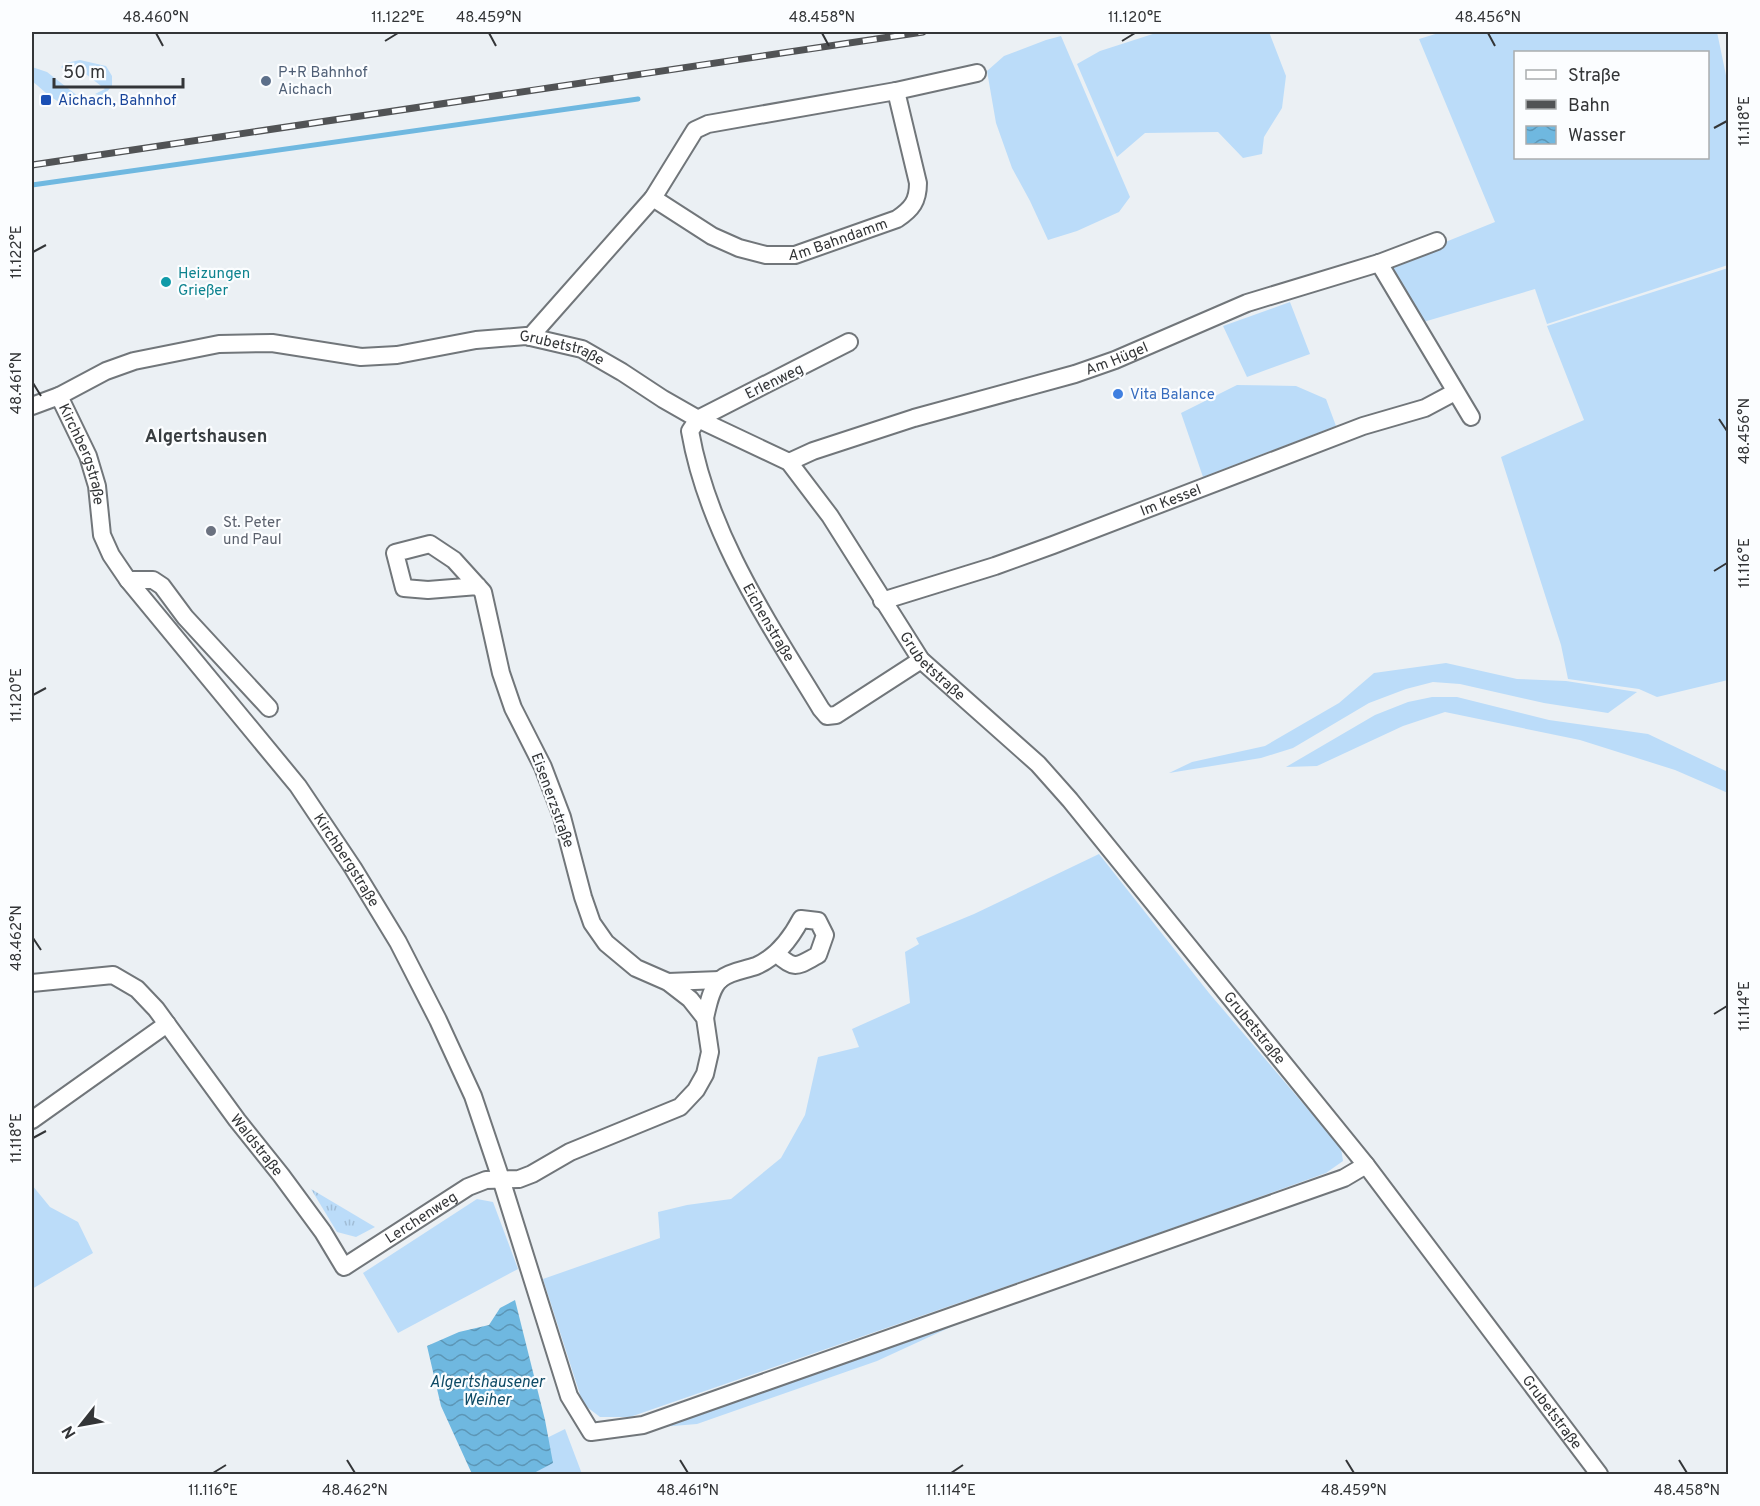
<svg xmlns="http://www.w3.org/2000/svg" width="1760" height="1506" viewBox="0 0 1760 1506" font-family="Overpass,sans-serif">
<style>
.grass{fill:#bbdcf9;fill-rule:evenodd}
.park{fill:url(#park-tufts)}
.water{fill:url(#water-waves)}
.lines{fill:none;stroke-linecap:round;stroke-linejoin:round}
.stream{stroke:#6fb8e0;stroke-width:5}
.minor-casing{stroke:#71767a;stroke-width:20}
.minor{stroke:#fff;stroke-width:16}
.rail-casing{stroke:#515355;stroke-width:7}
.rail{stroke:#fbfdff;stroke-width:4.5;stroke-dasharray:14;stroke-linecap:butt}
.ticks{fill:none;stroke:#333537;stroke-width:2}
.service-dot{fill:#5c6f8a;stroke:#fbfdff;stroke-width:2}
.transit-dot{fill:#1a4fb4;stroke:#fbfdff;stroke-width:2}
.culture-dot{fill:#0f9aa8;stroke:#fbfdff;stroke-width:2}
.shop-dot{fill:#3f7fe0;stroke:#fbfdff;stroke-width:2}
.worship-dot{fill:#6b7280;stroke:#fbfdff;stroke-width:2}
.labels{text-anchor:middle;stroke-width:4.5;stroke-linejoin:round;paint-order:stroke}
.service-label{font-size:15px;fill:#4e5e75;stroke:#fbfdff;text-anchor:start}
.transit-label{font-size:15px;fill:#164399;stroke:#fbfdff;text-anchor:start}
.street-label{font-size:15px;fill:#333537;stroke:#fbfdff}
.culture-label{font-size:15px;fill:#0d838f;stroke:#fbfdff;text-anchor:start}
.shop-label{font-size:15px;fill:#366cbe;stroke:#fbfdff;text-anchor:start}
.worship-label{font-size:15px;fill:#5b616d;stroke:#fbfdff;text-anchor:start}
.water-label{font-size:16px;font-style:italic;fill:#0e4a65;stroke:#fbfdff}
.quarter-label{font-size:18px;font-weight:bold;fill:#383d40;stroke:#fbfdff}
.neatline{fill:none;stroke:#333537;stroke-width:2}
.ticks-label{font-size:15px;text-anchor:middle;fill:#333537}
</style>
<defs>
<pattern id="park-tufts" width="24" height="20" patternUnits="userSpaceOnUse" patternTransform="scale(1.5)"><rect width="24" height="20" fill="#bbdcf9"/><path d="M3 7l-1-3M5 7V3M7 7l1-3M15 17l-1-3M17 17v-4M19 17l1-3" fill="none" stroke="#a1bdd6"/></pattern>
<pattern id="water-waves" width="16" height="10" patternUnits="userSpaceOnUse" patternTransform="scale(1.5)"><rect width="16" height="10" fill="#6fb8e0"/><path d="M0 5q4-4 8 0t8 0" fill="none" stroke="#5c96b6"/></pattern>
</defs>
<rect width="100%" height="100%" fill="#ebf0f4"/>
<!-- grass -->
<path class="grass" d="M1159,32H1269L1286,76L1282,108L1264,137L1262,154L1243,158L1218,132L1145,133L1117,157L1077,64L1100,51Z
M1442,32H1717L1728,85V265L1547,324L1535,289L1420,323L1386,266L1495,222L1419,39ZM1516,52H1708V158H1516Z
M1061,36L1130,197L1119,212L1077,231L1048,240L1030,201L1012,168L996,123L987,71L1004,56L1046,40Z
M80,60L106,66L112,76V86L103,96L95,94L105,89L78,68L67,72L61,67L66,63Z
M32,67L47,72L88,104C65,113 49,95 32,81Z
M1728,268V680L1657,697L1639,689L1568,679L1561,645L1501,457L1584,420L1547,326Z
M1290,302L1310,354L1247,377L1223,326Z
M1237,385L1296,386L1326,399L1336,426L1203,477L1181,413Z
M1446,663L1517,679L1566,681L1637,692L1608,713L1544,703L1460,684L1433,682L1406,689L1369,703L1293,748L1261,758L1169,773L1192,762L1265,746L1339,703L1374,673Z
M1432,697H1457L1549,720L1648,734L1728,772V793L1675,770L1580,740L1445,712L1403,726L1317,766L1286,767L1375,715L1408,702Z
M1099,854L1209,993L1341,1148L1343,1161L1326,1173L1134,1242L630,1417H600L583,1404L543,1279L660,1238L658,1212L687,1205L731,1199L781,1158L805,1115L818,1057L859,1047L852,1029L910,1003L905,952L919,944L916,938L974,914Z
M32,1185L50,1207L78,1222L93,1253L32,1289Z
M477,1199L493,1202L518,1269L398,1333L363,1273Z
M979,1314L877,1361L697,1424L649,1428L875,1352Z
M565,1429L582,1474H474Z"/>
<!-- park -->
<path class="park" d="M311,1189L375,1227L356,1237L337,1232Z"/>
<!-- water -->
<path class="water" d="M515,1300L545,1420L553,1463L532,1474H472L441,1406L427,1346L459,1332L489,1325L500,1308Z"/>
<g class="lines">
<!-- stream -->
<path class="stream" d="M32,185L638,99"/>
<defs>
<g id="minor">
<path id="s1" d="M653,198L712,236L739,248L766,255H795L897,219C912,209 918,201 918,183L896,91"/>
<path d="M1379,263L1471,417"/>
<path d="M530,337L653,198L695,130L708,124L896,91L977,73"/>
<path id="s2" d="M849,342L698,419L690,431C708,534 768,622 821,709L827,716L836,715L921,660"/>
<path id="s3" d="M59,396L88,456L97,486L102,535L111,555L128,580L298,786L353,868L398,942L438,1020L473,1096L501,1179L569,1396L591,1432L643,1425L1344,1178L1366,1165"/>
<path id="s4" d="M32,406L59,396L106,371L134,361L219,344L272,343L361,357L397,355L476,340L526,336L582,349L622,372L663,399L698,419L789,462L830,516L921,660L1038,764L1070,800L1366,1165L1599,1474"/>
<path id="s5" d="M789,462L813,451L914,418L1075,374L1115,360L1247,303L1379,263L1437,241"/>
<path d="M128,580H153L162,586L185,617L269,708"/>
<path id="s6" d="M882,601L995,566L1053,545L1363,426L1425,408L1455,392"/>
<path d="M668,982L720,980"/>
<path id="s7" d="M32,983L113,975L137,989L156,1009L237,1120L281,1175L323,1232L344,1267L468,1187L486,1180L519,1179L532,1174L570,1152L680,1107L696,1090L705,1074L710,1052L705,1018L690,999L668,982L636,968L606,943L592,923L583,897L562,817L543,767L513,708L501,673L483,592L454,560L430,544L395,553L404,588L428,590L478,586"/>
<path d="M705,1018C708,1005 711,987 721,979C731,971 745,970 756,966C777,957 791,938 801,919L818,921L825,935L818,955C797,966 795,971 776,953"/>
<path d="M32,1120L167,1024"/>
</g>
</defs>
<!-- minor casing -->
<use href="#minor" class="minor-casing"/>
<!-- minor -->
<use href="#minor" class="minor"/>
<defs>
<path id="rail" d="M32,165L923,32"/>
</defs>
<!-- rail casing -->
<use href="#rail" class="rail-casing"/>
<!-- rail -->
<use href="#rail" class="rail"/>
</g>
<!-- ticks -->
<path class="ticks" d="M156,33L163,46M489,33L496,46M822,33L829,46M1488,33L1495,46M385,41L398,33M1122,41L1135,33M1714,128L1727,121M33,252L46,245M33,383L41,396M1719,419L1727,431M1714,571L1727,563M33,695L46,688M33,938L41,950M1714,1014L1727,1006M33,1138L46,1131M347,1460L355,1473M680,1460L688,1473M1346,1460L1354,1473M1679,1460L1687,1473M213,1473L226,1465M951,1473L963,1465"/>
<!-- markers -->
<circle class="service-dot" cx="266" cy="81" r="6"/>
<rect class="transit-dot" x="40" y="94" width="12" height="12" rx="3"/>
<circle class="culture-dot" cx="166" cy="282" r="6"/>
<circle class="shop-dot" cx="1118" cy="394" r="6"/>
<circle class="worship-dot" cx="211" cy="531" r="6"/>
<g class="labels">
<!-- service labels -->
<g class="service-label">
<text x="278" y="77">P+R Bahnhof<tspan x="278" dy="17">Aichach</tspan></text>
</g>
<!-- transit labels -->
<g class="transit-label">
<text x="58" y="105">Aichach, Bahnhof</text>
</g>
<!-- street labels -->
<g class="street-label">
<text dy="5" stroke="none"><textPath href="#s1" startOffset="202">Am Bahndamm</textPath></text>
<text dy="5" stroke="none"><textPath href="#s4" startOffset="546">Grubetstraße</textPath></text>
<text dy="5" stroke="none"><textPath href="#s5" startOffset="344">Am Hügel</textPath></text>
<text transform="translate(774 381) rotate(-26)" y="5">Erlenweg</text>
<text dy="5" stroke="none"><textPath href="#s3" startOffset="63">Kirchbergstraße</textPath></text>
<text dy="5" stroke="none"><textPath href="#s6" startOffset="306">Im Kessel</textPath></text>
<text dy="5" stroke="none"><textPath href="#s2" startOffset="392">Eichenstraße</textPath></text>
<text dy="5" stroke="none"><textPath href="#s4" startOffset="1052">Grubetstraße</textPath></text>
<text transform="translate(553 800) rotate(70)" y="5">Eisenerzstraße</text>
<text dy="5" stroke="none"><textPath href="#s3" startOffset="555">Kirchbergstraße</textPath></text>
<text dy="5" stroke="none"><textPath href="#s4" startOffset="1538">Grubetstraße</textPath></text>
<text dy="5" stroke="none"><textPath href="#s7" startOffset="306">Waldstraße</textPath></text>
<text dy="5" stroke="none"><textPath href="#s7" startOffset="548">Lerchenweg</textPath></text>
<text dy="5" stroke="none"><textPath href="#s4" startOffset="2024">Grubetstraße</textPath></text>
</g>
<!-- culture labels -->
<g class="culture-label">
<text x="178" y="278">Heizungen<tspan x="178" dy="17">Grießer</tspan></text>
</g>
<!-- shop labels -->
<g class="shop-label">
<text x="1130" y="399">Vita Balance</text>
</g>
<!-- worship labels -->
<g class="worship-label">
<text x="223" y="527">St. Peter<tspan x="223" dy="17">und Paul</tspan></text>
</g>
<!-- water labels -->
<g class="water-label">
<text x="487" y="1387">Algertshausener<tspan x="487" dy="18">Weiher</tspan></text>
</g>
<!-- quarter labels -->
<g class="quarter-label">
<text x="206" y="442">Algertshausen</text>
</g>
</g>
<!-- border -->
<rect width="1760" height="1506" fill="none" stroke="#fbfdff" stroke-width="66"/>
<!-- legend -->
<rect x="1514" y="51" width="195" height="108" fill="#fbfdff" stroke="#abadaf" stroke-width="1.5"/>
<rect x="1526" y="70" width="30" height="9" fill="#ffffff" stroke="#abadaf" stroke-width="1.5"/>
<text x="1568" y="81" font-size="18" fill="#333537">Straße</text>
<rect x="1526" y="100" width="30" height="9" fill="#515355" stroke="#abadaf" stroke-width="1.5"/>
<text x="1568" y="111" font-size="18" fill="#333537">Bahn</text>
<rect x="1526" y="126" width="30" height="18" fill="url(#water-waves)" stroke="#abadaf" stroke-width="1.5"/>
<text x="1568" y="141" font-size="18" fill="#333537">Wasser</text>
<!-- north arrow -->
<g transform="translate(81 1425) rotate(239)" stroke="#fbfdff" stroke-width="4.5" paint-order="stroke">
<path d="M0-4.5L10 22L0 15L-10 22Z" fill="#333537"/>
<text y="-9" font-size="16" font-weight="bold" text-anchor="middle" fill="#333537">N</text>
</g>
<!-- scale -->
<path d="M54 78v9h129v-9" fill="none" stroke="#333537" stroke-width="3"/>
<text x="63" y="78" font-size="18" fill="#333537" stroke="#fbfdff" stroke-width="4.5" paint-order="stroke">50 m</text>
<rect x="33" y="33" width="1694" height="1440" class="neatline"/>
<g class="ticks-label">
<text x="156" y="22">48.460°N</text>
<text x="398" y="22">11.122°E</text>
<text x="489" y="22">48.459°N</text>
<text x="822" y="22">48.458°N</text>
<text x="1135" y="22">11.120°E</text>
<text x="1488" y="22">48.456°N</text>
<text transform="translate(1744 121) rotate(-90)" y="5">11.118°E</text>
<text transform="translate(16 252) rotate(-90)" y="5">11.122°E</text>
<text transform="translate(16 383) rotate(-90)" y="5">48.461°N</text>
<text transform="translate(1744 431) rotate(-90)" y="5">48.456°N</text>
<text transform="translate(1744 563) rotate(-90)" y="5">11.116°E</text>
<text transform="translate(16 695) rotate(-90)" y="5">11.120°E</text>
<text transform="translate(16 938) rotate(-90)" y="5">48.462°N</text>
<text transform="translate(1744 1006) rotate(-90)" y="5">11.114°E</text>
<text transform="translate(16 1138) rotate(-90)" y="5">11.118°E</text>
<text x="213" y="1495">11.116°E</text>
<text x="355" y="1495">48.462°N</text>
<text x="688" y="1495">48.461°N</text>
<text x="951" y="1495">11.114°E</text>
<text x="1354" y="1495">48.459°N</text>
<text x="1687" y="1495">48.458°N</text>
</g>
</svg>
